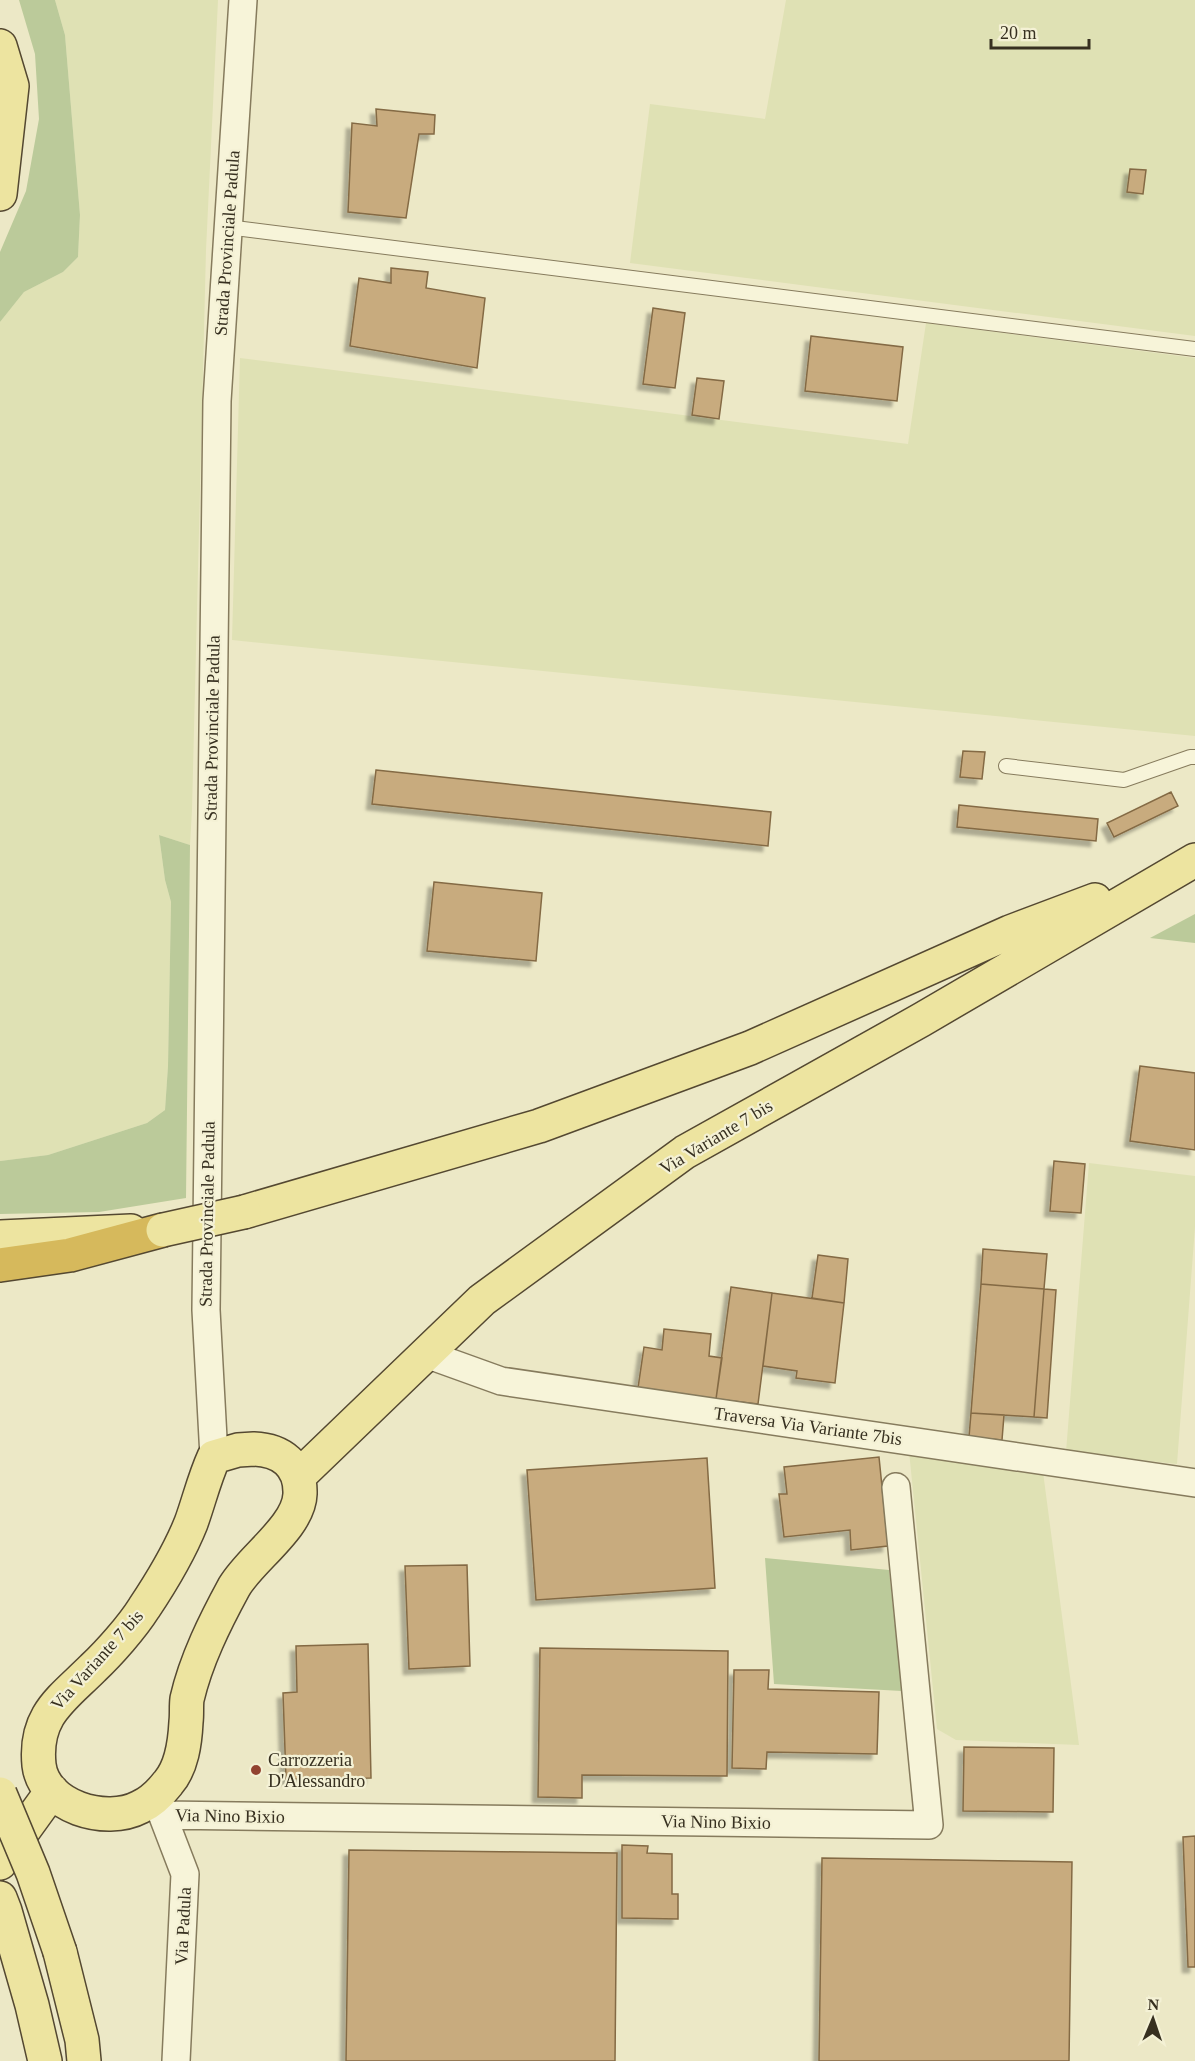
<svg xmlns="http://www.w3.org/2000/svg" width="1195" height="2061" viewBox="0 0 1195 2061" font-family="'Times New Roman',serif">
<style>
.farmland{fill:#dfe1b4}
.green{fill:#bbca9a}
.building{fill:#c8ab7e;stroke:#846a44;stroke-width:1.5;filter:url(#shadow)}
.lines{fill:none;stroke-linecap:round;stroke-linejoin:round}
.lane-casing{stroke:#867b5d;stroke-width:16}
.street-casing{stroke:#867b5d;stroke-width:30}
.primary-casing{stroke:#544831;stroke-width:36}
.highway-casing{stroke:#544831;stroke-width:36}
.lane{stroke:#f7f4d9;stroke-width:14}
.street{stroke:#f7f4d9;stroke-width:27}
.primary{stroke:#ede4a0;stroke-width:33}
.highway{stroke:#d6b95c;stroke-width:33}
.primary-bridge-casing{stroke:#544831;stroke-width:36;stroke-linecap:butt}
.primary-bridge{stroke:#ede4a0;stroke-width:33}
.poi-dot{fill:#924330;stroke:#f4f1d5;stroke-width:2}
.labels{text-anchor:middle;stroke-width:4.5;stroke-linejoin:round;paint-order:stroke}
.street-label{font-size:18px;fill:#373020;stroke:#f4f1d5}
.poi-label{font-size:18px;fill:#373020;stroke:#f4f1d5;text-anchor:start}
</style>
<defs>
<filter id="shadow"><feDropShadow dx="-5.5" dy="5.5" stdDeviation="1.5" flood-color="#0004"/></filter>
</defs>
<rect width="100%" height="100%" fill="#ece8c6"/>
<!-- farmland -->
<path class="farmland" d="M55,0H218L206,250L192,810L190,845L159,835L165,880L171,902L168,1066L165,1110L147,1123L48,1155L0,1161V322L24,292L63,272L78,257L80,215L65,35Z
M786,0H1195V336L630,263L650,104L765,119Z
M926,323L1195,358V736L232,640L240,358L908,444Z
M1089,1163L1195,1176V1227L1177,1464L1066,1452Z
M909,1451L1043,1472L1079,1745L956,1740L937,1729Z"/>
<!-- green -->
<path class="green" d="M19,0H55L65,35L80,215L78,257L63,272L24,292L0,322V252L26,191L39,119L35,54Z
M159,835L190,845L186,1198L99,1212L0,1214V1161L48,1155L147,1123L165,1110L168,1066L171,902L165,880Z
M1195,914V943L1150,938Z
M765,1558L889,1570L902,1691L774,1684Z"/>
<!-- building -->
<path class="building" d="M376,109L435,115L434,134H419L406,218L348,212L352,123L377,126Z
M1130,169L1146,170L1143,194L1127,192Z
M391,268L428,272L426,288L485,298L477,368L350,346L359,278L391,283Z
M653,308L685,313L675,388L643,384Z
M811,336L903,347L897,401L805,391Z
M697,378L724,381L719,419L692,415Z
M963,751L985,752L982,779L960,777Z
M376,770L771,812L768,846L372,804Z
M1171,792L1178,806L1114,837L1107,823Z
M959,805L1098,819L1096,841L957,827Z
M434,882L542,893L536,961L427,951Z
M1140,1066L1195,1073V1150L1130,1141Z
M1054,1161L1085,1164L1081,1213L1050,1211Z
M983,1249L1047,1254L1044,1289L981,1284Z
M818,1255L848,1259L844,1303L812,1298Z
M981,1284L1044,1289L1034,1417L971,1413Z
M731,1287L772,1293L758,1404L716,1399Z
M1044,1289L1056,1290L1047,1418L1034,1417Z
M772,1293L844,1303L835,1383L796,1378L797,1371L763,1366Z
M664,1329L711,1334L709,1356L722,1358L716,1399L638,1388L644,1347L662,1350Z
M971,1413L1004,1415L1002,1440L969,1437Z
M879,1457L888,1546L851,1550L850,1530L784,1537L779,1494H787L784,1467Z
M707,1458L715,1588L536,1600L527,1470Z
M467,1565L470,1666L409,1669L405,1566Z
M368,1644L371,1778L286,1779L283,1693L297,1692L296,1646Z
M540,1648L728,1651L727,1776L582,1775V1798L538,1797Z
M734,1670H769L768,1689L879,1692L877,1754L767,1752L766,1769L732,1768Z
M964,1747L1054,1748L1053,1812L963,1811Z
M1195,1836V1967H1188L1183,1837Z
M622,1845L648,1846L647,1853L672,1854V1894H678V1919L622,1918Z
M349,1850L617,1853L615,2061H346Z
M822,1858L1072,1862L1069,2061H819Z"/>
<g class="lines">
<defs>
<path id="lane" d="M227,227L1195,349
M1006,766L1124,780L1190,757H1195"/>
<path id="street" d="M426,1354L501,1381L1195,1483
M214,1457L206,1310L217,401L243,0
M157,1801L185,1874L176,2061
M163,1815L929,1825L896,1487"/>
<path id="primary" d="M0,46L12,86L0,194
M244,1212L539,1126L750,1048L1010,932L1095,900
M0,1237L131,1231
M254,1449C281,1450 301,1465 300,1494C299,1527 250,1559 234,1587C215,1622 196,1660 187,1699C186,1706 187,1714 186,1722C185,1742 182,1767 168,1783C161,1792 151,1802 140,1807C106,1825 44,1807 39,1765C34,1715 62,1699 93,1668C109,1653 132,1627 144,1608C162,1581 179,1553 191,1523C199,1501 204,1479 214,1457L238,1450Z
M299,1476L482,1300L685,1152L921,1020L1195,860
M0,1863L52,1791
M0,1898L5,1911L32,2005L45,2061
M60,1952L82,2040L84,2061"/>
<path id="highway" d="M0,1265L70,1255L163,1230"/>
</defs>
<!-- lane casing -->
<use href="#lane" class="lane-casing"/>
<!-- street casing -->
<use href="#street" class="street-casing"/>
<!-- primary casing -->
<use href="#primary" class="primary-casing"/>
<!-- highway casing -->
<use href="#highway" class="highway-casing"/>
<!-- lane -->
<use href="#lane" class="lane"/>
<!-- street -->
<use href="#street" class="street"/>
<!-- primary -->
<use href="#primary" class="primary"/>
<!-- highway -->
<use href="#highway" class="highway"/>
<defs>
<path id="primary-bridge" d="M163,1230L244,1212
M0,1794L33,1873L60,1952"/>
</defs>
<!-- primary-bridge casing -->
<use href="#primary-bridge" class="primary-bridge-casing"/>
<!-- primary-bridge -->
<use href="#primary-bridge" class="primary-bridge"/>
</g>
<!-- markers -->
<circle class="poi-dot" cx="256" cy="1770" r="6"/>
<g class="labels">
<!-- street labels -->
<g class="street-label">
<text transform="translate(227 243) rotate(-86)" y="6">Strada Provinciale Padula</text>
<text transform="translate(212 728) rotate(-89)" y="6">Strada Provinciale Padula</text>
<text transform="translate(716 1137) rotate(-31)" y="6">Via Variante 7 bis</text>
<text transform="translate(207 1214) rotate(-89)" y="6">Strada Provinciale Padula</text>
<text transform="translate(808 1426) rotate(8)" y="6">Traversa Via Variante 7bis</text>
<text transform="translate(97 1660) rotate(-48)" y="6">Via Variante 7 bis</text>
<text transform="translate(230 1816) rotate(1)" y="6">Via Nino Bixio</text>
<text transform="translate(716 1822) rotate(1)" y="6">Via Nino Bixio</text>
<text transform="translate(183 1926) rotate(-87)" y="6">Via Padula</text>
</g>
<!-- poi labels -->
<g class="poi-label">
<text x="268" y="1766">Carrozzeria<tspan x="268" dy="21">D'Alessandro</tspan></text>
</g>
</g>
<!-- north arrow -->
<g transform="translate(1153 2019) rotate(2)" stroke="#f4f1d5" stroke-width="4.5" paint-order="stroke">
<path d="M0-4.5L10 22L0 15L-10 22Z" fill="#373020"/>
<text y="-9" font-size="16" font-weight="bold" text-anchor="middle" fill="#373020">N</text>
</g>
<!-- scale -->
<path d="M991 39v9h98v-9" fill="none" stroke="#373020" stroke-width="3"/>
<text x="1000" y="39" font-size="18" fill="#373020" stroke="#f4f1d5" stroke-width="4.5" paint-order="stroke">20 m</text>
</svg>
